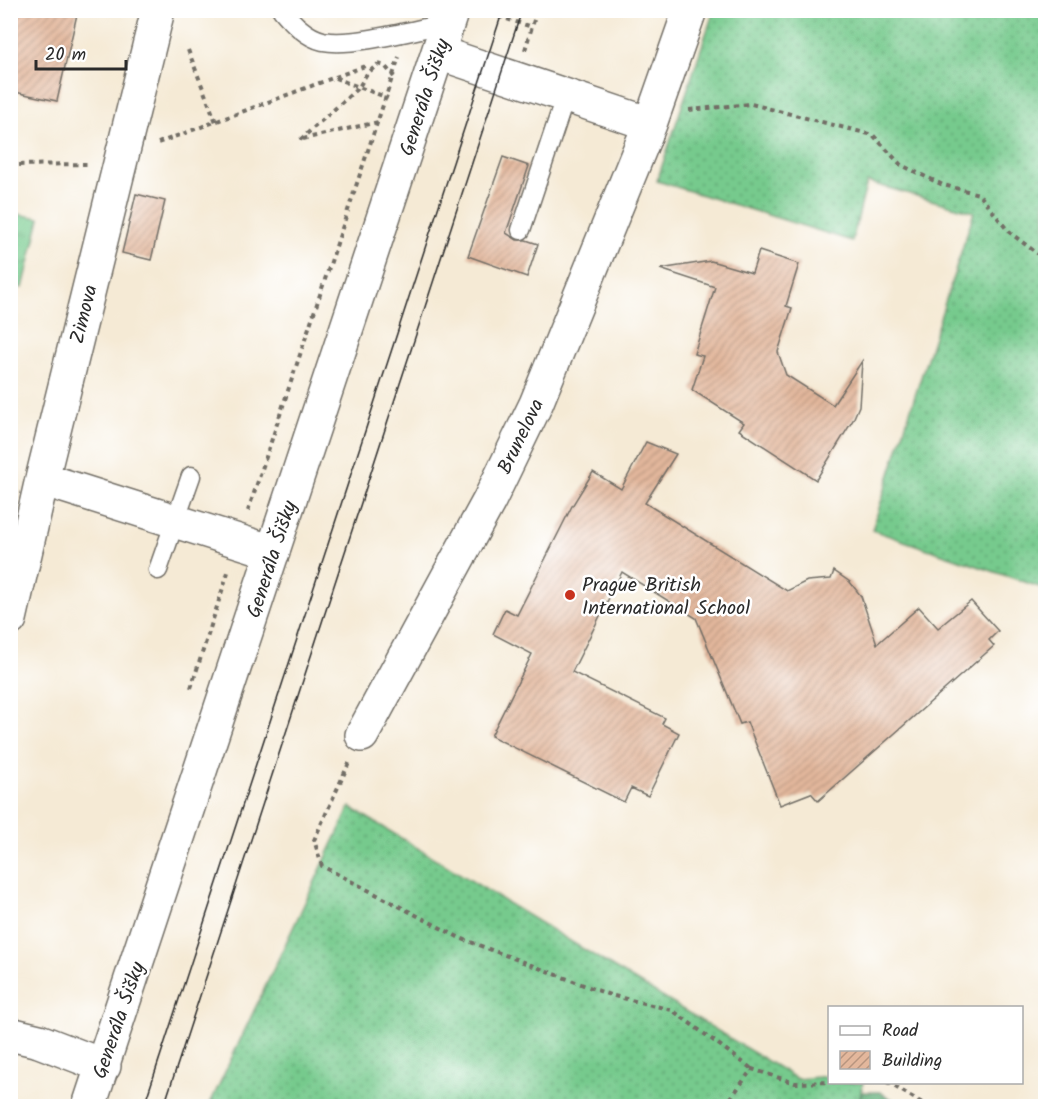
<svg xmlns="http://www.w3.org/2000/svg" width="1056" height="1117" viewBox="0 0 1056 1117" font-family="Kalam,sans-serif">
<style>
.grass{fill:url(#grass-dots);stroke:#507a5c;stroke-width:1.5}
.forest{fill:url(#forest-firs);stroke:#466c52;stroke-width:1.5}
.park{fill:url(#park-tufts);stroke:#507a5c;stroke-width:1.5}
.building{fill:url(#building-hatch)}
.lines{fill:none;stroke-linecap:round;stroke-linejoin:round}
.lane-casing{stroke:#726e66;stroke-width:21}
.street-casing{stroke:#726e66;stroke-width:36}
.secondary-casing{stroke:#726e66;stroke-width:36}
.path{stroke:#726e66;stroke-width:4;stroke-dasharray:4.5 4.5;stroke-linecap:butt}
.lane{stroke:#fff;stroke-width:18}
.street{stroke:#fff;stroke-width:33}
.secondary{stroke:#fff;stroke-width:33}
.tram{stroke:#2b2b2b;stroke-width:1.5}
.poi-dot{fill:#c8321e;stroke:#fff;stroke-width:2}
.labels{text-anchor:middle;stroke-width:5;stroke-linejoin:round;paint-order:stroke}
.street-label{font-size:20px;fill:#2b2b2b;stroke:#fff}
.poi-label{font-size:20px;fill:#2b2b2b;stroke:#fff;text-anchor:start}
</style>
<defs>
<pattern id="grass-dots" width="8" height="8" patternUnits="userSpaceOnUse" patternTransform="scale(1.5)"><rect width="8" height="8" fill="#76ca8d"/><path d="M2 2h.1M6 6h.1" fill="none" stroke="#61a473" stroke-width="1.8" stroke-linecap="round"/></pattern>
<pattern id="forest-firs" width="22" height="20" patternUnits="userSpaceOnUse" patternTransform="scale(1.5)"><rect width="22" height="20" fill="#60ae78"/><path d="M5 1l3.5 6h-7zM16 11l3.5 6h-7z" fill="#4f8e63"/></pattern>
<pattern id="park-tufts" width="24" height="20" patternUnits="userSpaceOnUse" patternTransform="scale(1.5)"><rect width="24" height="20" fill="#76ca8d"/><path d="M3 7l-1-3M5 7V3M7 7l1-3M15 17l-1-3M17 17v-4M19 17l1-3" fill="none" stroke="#61a473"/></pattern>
<pattern id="building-hatch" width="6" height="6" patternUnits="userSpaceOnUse" patternTransform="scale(1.5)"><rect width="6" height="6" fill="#e3b79c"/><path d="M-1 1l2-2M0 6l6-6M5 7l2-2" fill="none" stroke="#b8957f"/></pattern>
</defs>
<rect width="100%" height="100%" fill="#fff"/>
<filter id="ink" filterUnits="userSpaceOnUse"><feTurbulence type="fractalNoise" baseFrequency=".0167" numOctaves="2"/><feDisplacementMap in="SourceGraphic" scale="12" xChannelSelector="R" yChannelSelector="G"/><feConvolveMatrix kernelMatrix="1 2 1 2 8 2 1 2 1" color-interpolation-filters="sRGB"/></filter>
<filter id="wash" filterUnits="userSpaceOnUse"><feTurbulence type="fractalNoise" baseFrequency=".008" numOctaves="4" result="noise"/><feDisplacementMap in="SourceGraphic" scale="24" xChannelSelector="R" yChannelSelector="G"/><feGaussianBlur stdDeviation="1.35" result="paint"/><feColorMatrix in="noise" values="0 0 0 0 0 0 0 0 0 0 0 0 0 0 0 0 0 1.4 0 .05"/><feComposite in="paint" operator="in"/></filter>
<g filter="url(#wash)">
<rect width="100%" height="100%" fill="#f5ead5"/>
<!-- grass -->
<path class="grass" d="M714,10L1045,11V589L872,530L974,212L867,182L852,241L657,181Z
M350,807L797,1079L829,1076L830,1082L863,1083L858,1106H209Z"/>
<!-- forest -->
<path class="forest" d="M862,1092H880L903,1106H858Z"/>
<!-- park -->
<path class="park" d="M11,213L40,218L23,288L11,285Z"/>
<g id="blocks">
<!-- building -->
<path class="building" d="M10,10H78L57,101L10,91Z
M503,157L529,166L506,233L517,240H526L538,244L527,277L468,256Z
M136,194L165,201L151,260L122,253Z
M759,251L799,264L786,306L792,308L778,352L786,375L833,405L862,361L859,406L853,420L816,480L739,430L744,423L692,390L703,356L694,354L715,287L660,269L711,261L752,273Z
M646,442L676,454L645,503L787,591L807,581L831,579L834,571L850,582L861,596L877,644L919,607L938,628L971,601L998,631L989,640L994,646L818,801L811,793L780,805L747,722L740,724L696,618L622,572L572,672L665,718L662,724L679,733L648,796L631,788L624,802L491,736L532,654L493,634L505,609L517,615L572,506L593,472L621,489Z"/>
</g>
</g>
<g filter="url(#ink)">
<use href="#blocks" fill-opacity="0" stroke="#726e66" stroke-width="1.5"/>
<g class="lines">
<defs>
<path id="lane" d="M282,10C293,23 306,37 323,41C353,47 416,29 448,23
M521,230L566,95
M158,570L191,476"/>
<path id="street" d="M439,53L650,124
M42,479L273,552
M10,619L42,479L158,10
M362,735L489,501L536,404L650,124L690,10
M10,1034L39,1041L104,1066"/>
<path id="secondary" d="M89,1106L452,10"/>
</defs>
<!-- lane casing -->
<use href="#lane" class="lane-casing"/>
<!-- street casing -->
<use href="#street" class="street-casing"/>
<!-- secondary casing -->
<use href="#secondary" class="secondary-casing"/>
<!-- path -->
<path class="path" d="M486,10L484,12L532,27
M188,50L216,122
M525,50L537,10
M378,64L385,66L394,77
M335,78L388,98
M689,110L751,104L873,135L901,165L943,185L979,194L1009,232L1046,260
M303,139L378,122
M300,140L359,87L366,75L378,64
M158,143L365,66
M10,165L88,164
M248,511L399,57
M191,688L229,569
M349,763L314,840L322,866L460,938L610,995L672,1010L752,1069
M887,1082L927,1106
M725,1106L752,1069L795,1083L830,1082"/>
<!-- lane -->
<use href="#lane" class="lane"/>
<!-- street -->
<use href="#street" class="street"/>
<!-- secondary -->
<use href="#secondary" class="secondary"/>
<!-- tram -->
<path class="tram" d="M144,1106L503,10
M164,1106L522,10"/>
</g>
</g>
<!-- markers -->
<circle class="poi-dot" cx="570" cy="595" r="6"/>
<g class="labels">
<!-- street labels -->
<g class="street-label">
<text transform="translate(424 97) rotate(-72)" y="7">Generála Šišky</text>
<text transform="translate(83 314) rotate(-76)" y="7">Zimova</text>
<text transform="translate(520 436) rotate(-64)" y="7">Brunelova</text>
<text transform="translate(271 559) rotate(-72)" y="7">Generála Šišky</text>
<text transform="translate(118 1020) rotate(-71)" y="7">Generála Šišky</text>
</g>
<!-- poi labels -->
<g class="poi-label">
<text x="582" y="591">Prague British<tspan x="582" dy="23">International School</tspan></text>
</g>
</g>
<!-- margin -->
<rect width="1056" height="1117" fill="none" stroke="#fff" stroke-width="36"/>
<!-- legend -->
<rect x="828" y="1006" width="195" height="78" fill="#ffffff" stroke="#aaaaaa" stroke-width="1.5"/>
<rect x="840" y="1026" width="30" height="9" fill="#ffffff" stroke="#aaaaaa" stroke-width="1.5"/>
<text x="882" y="1036" font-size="18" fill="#2b2b2b">Road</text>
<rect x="840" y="1051" width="30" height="18" fill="url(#building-hatch)" stroke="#aaaaaa" stroke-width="1.5"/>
<text x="882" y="1066" font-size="18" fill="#2b2b2b">Building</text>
<!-- scale -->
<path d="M36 60v9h90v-9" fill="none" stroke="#2b2b2b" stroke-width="3"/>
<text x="45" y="60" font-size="18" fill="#2b2b2b" stroke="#ffffff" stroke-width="4.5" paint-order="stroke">20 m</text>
</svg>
